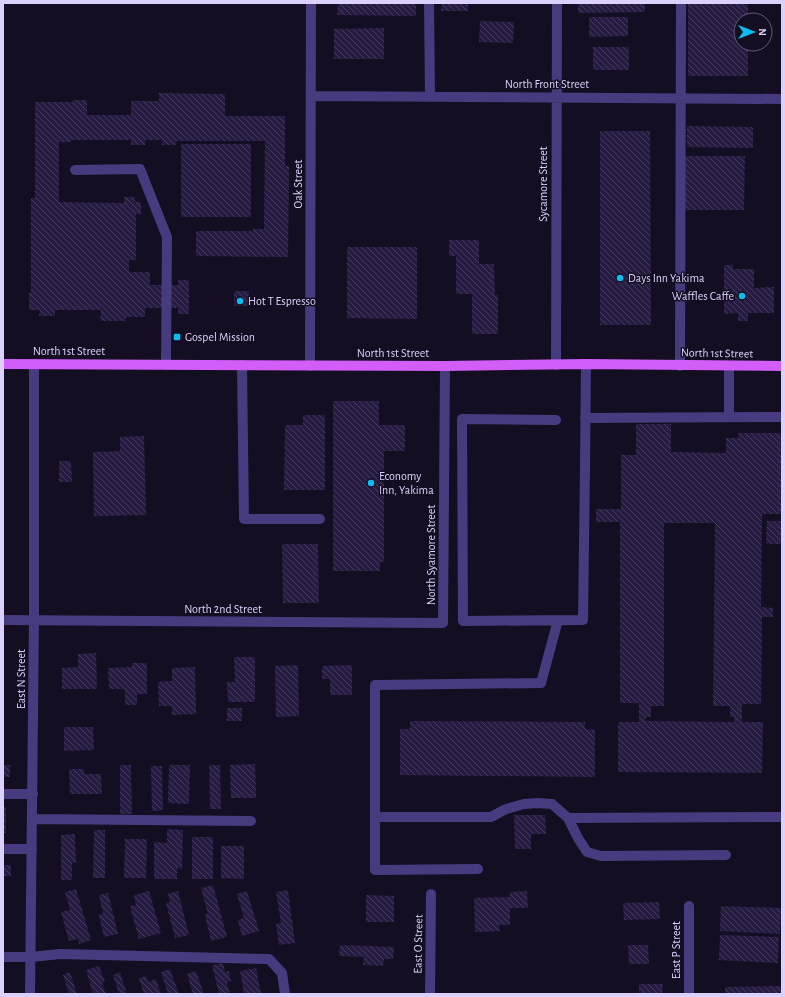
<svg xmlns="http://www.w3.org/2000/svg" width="785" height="997" viewBox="0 0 785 997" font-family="'Alegreya Sans',sans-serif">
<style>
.building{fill:url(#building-back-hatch);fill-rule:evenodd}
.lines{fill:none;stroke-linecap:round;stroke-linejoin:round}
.minor{stroke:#473b7f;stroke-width:10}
.major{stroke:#d25df9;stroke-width:10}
.poi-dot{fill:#09bcf1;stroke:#140e22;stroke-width:1.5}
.labels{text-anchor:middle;stroke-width:3;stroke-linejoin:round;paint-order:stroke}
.street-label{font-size:12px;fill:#dcd1fd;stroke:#140e22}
.poi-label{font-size:12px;fill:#dcd1fd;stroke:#140e22;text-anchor:start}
</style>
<defs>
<pattern id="building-back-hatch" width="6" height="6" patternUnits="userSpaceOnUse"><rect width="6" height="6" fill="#281b42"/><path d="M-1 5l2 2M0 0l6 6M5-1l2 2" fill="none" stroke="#473b5e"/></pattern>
</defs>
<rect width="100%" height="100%" fill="#140e22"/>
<!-- building -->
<path class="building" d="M338,3H416V16L337,15Z
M441,3H468V11H441Z
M578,3H645V12L578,13Z
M688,3H748V20H741V44H748V76H688Z
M589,17H628V36L589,37Z
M480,21L514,22L513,43L479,42Z
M384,28V59H334V29Z
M593,47H629V70H593Z
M159,93L225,94V116H285V166H289L288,257L196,256V231H253V229H264L265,141H176V145H162V140H145V145H131V140H71V142H59V202L124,203V197H135V202H141V214H136V260H129V272H150V285H178V280H189V314H178V308H145V317H126V321H100L101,310H55V316H39L40,310H29V293H31V198H35V102H73V100H87V115H131V101H159Z
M687,126L753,127V148L687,147Z
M600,131H650L651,325H600Z
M181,144H251V217H181Z
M685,156H745L744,210H685Z
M449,240H479V264H494L495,295H498V334H472V294H456V256H449Z
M347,247H417V319L347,318Z
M724,265H733V269H754V288L774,287V313H748V321H738V313L724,314Z
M234,291H249V306H234Z
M333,401H379V425H405V451H384V562H380V571H333Z
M303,415H325V490H284L285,425H303Z
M636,424H671V452L726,453V438H738V433H782V514H762L761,607L773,608V617H762L761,704H742V722H763L762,773L618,772V722H639V703H620V522H596V509H621V455H636ZM664,523H715L713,706H730V717H734V722L646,721V717H651V706H664Z
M144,436L146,515L94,516L93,452L120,451V437Z
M59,461H71L72,482H59Z
M767,521H782V544H766Z
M282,544H318L319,603H283Z
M96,653L97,689H62V668L78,667V654Z
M234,657H255V702H228L227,682H235Z
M132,663H147V694H137V705H125V689H109L108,668L132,667Z
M298,665L299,716L276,717L275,666Z
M352,665V695H330V679H322V666Z
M195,667L196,714L172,715V706H159L158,682L172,681V668Z
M227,708H242V721H227Z
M410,721L585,722V729L595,730V777L400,775V729H410Z
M64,727H93L94,750L64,751Z
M255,764L256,798H231L230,765Z
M3,765H10V777H3Z
M120,765H131L132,814H120Z
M169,765H190L189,804L168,803Z
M209,765H220L221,809H210Z
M151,766H162L163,810L152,811Z
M69,769H84V774H101L102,794H70Z
M3,807H6V833H3Z
M514,815H545L546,834H531V849H515Z
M167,829L183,830L182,869L177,868V879H154V842L167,843Z
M94,830H105V878H93Z
M75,834L76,863H72V880H61V835Z
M192,837H213V879H192Z
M125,839H147L146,878H124Z
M221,846H244V879L221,878Z
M3,865H11V876H3Z
M213,885L227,937L211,941L205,915L208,914L201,888Z
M76,889L91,940L79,944L78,939L69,941L61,912L70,910L65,892Z
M288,890L295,943L279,945L276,924L281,923L276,892Z
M149,891L161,933L139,939L130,906L136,905L134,895Z
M178,891L189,935L175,938L166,903L170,902L168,894Z
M247,891L259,931L242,936L238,920L244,918L237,894Z
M527,891L528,908H510V925H499L500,931L475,932L474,898L510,897V892Z
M108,893L118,934L104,937L99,915L103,914L99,895Z
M366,895L394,896V922H366Z
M659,902L660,919L624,920L623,903Z
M721,906L781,908L780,934L720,931Z
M720,935L779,937L778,963L719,960Z
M340,945L394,947L393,959H384L383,966L363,965L364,957L339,956Z
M628,945H648L649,964H629Z
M223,963L225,972L229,971L231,981L227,982L230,994H219L212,965Z
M99,966L105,982L102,983L106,994H93L86,970Z
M256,968L261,994H244L240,971Z
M170,969L179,994H168L161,972Z
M196,971L204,994H193L187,974Z
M70,972L77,994H69L63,975Z
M120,972L127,994H119L113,975Z
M146,976L148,982L156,979L161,994H144L139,978Z
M639,984H663L662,993H639Z
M782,986V994H725V987Z"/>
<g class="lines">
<!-- minor -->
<path class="minor" d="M429,3L430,96
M311,96L782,99
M75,170L140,169L167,237L166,365
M242,365L244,519H320
M556,365L557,3
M310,366L311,3
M680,366L681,3
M729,417V366
M585,418L782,417
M556,420L462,419L463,621L583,620L585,466L586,364
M3,620L443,623L445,366
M558,620L541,683L375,685V817H491L506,809L524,804L538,803L552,804L568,818L578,838L587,852L601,856L726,855
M3,794H33
M375,817V870L478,869
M568,818L782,817
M32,819L251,821
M3,849H32
M3,957H31L60,954L269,959L282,973L285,994
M30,994L34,620V364
M430,994L431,894
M689,994V906"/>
<!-- major -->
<path class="major" d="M3,364L445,366L586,364L782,366"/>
</g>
<!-- markers -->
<g class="poi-dot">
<circle cx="620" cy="278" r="4"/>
<circle cx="742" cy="296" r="4"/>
<circle cx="240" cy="301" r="4"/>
<rect x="173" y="333" width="8" height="8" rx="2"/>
<circle cx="371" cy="483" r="4"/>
</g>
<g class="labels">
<!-- street labels -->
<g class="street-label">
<text x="547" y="88">North Front Street</text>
<text transform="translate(298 184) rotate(-90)" y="4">Oak Street</text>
<text transform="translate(543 184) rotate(-90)" y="4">Sycamore Street</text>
<text x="69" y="355">North 1st Street</text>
<text x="393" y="357">North 1st Street</text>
<text transform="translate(717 353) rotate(1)" y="4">North 1st Street</text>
<text transform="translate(431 555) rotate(-90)" y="4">North Syamore Street</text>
<text x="223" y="613">North 2nd Street</text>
<text transform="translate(21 679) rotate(-90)" y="4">East N Street</text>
<text transform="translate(418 944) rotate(-89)" y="4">East O Street</text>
<text transform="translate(676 950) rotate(-90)" y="4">East P Street</text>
</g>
<!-- poi labels -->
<g class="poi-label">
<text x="628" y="282">Days Inn Yakima</text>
<text x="734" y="300" text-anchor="end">Waffles Caffe</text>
<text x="248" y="305">Hot T Espresso</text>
<text x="185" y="341">Gospel Mission</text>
<text x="379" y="480">Economy<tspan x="379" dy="14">Inn, Yakima</tspan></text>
</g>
</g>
<!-- border -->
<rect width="785" height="997" fill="none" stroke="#dcd1fd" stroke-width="8"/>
<!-- north arrow -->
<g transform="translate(753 32) rotate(90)"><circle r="19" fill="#140e22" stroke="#645c7a"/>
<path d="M0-3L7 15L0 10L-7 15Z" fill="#09bcf1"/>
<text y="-6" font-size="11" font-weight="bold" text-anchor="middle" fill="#dcd1fd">N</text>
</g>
</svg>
